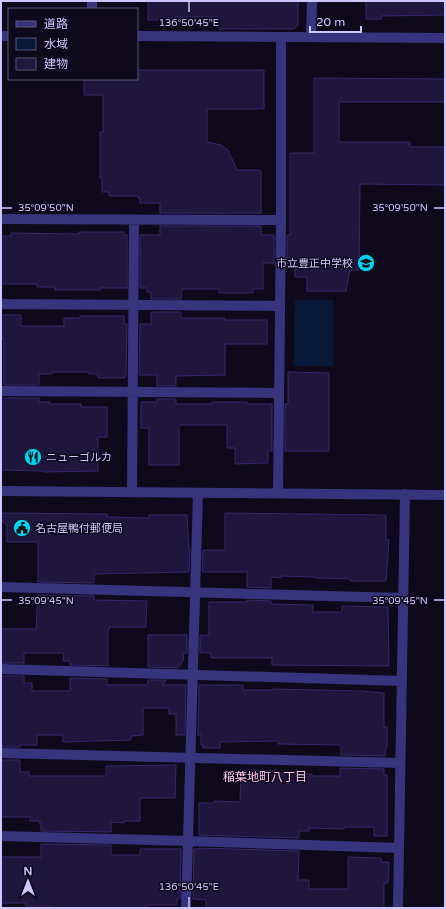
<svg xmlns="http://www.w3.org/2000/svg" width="446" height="909" viewBox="0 0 446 909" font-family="'Varela Round','Noto Sans JP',sans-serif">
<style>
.water{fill:#071839}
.building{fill:#1f163e;stroke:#36276b}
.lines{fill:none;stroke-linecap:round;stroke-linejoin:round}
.minor{stroke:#38337d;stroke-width:10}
.tertiary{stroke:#38337d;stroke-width:10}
.ticks{fill:none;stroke:#cec6ff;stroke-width:1.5}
.labels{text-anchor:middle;stroke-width:3;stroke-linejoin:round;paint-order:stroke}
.poi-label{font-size:11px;fill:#cec6ff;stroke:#0e0a1c;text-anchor:start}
.neighbourhood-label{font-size:12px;fill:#ffc8e9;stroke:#0e0a1c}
.ticks-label{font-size:10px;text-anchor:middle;fill:#cec6ff;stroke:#0e0a1c;stroke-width:3;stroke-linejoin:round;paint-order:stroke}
</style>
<rect width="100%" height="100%" fill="#0e0a1c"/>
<!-- water -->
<path class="water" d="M295,300H333V366H294Z"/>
<!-- building -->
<path class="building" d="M148,1H298V25L294,29H219V17H174V20H148Z
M366,1H445V15L381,16V19H366Z
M137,70H264V109H207V142L221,145L228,150L237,170H261V213H160V203H140V198H138V196H109V192H102V178H100V132H103V95H84V79H137Z
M314,78L445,79V102H339V142H410V147H445V185L360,184L359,270H350L346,291H307V277H295V264L287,263V235H290V153H314Z
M160,226H261V235H274V263H263V289H253V293H219V289H182L181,299H151V292H147V288H140V235H160Z
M79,232H124V235H127V288H100V290H55V287H37V284H1V236H11V233L79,234Z
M151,312H181V318H225V320H267V344H225V375L176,376V386H157V375H139L140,324H151Z
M1,315H21V326H64V318H80V316H124V324H127L126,375H125V378H98V374H89V372H52V374H39V385H4V339H1Z
M288,372L329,373V451H285V404H288Z
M1,398H39V402H50V404H81V407H107V437H98V471L44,472V471L1,470Z
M157,399H176V404H212V402H247V404H272V451H268V463L235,464V448H227V425H179V465H149V428H141V402H157Z
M1,513L107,514V517L149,518V515H187L189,550H190L189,572L94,574V583L38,582V542H7V525L1,520Z
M225,513L386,515V540H389L386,581H351V579L316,578V577L281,576V578L271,577V588L247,587V572H202L203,550H225Z
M38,595L94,596V600L147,601L146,627H109V630H108V666L70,665V661H63L64,653H24V663H1V629H36Z
M247,600L271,601V604L313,605V612H342V606L388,607L389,666L272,665V658H211V653H200V635H209V602H247Z
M148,635H187V653H184L183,661L178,668L148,667Z
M1,676H24V683H32V691H70V678L107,679V685H147L148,680H166L163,685H186L185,735H176V714H169V708H143V735L131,736V740L63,742V735H37V745H20V747H2V744H1Z
M199,685H243V690H272V689L362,691L384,693V727H387V748H386L385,756L341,755V745L278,744V741L220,742V748H203V745H201V735H198Z
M2,760H20V772H29V776H106V766L176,765L175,798H140V821H124V823L111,822V832L41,831V823H39V821H30V817H1Z
M340,768L384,769V775H387V836H374V827H344V829L309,828V831H299V838L199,835V803H214V801L240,802L241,770L277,771V774H312V776H340Z
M41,844L111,845V855H140V849H181L180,899H177V905H146V908H50V906H26V903H1V857H41Z
M199,848L299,851L298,880H309V889H348V857L381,858V862H389L388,883H384V908H206V900L193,899L194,849H199Z"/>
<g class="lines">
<!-- minor -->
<path class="minor" d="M92,9V1
M1,36H9
M137,36L445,38
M311,37L312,1
M1,219L281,220
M1,304L280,306
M1,391L279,393
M132,492L134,220
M278,493L281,220V37
M1,587L403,598
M1,669L402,681
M1,753L400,763
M1,836L188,841L399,848
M186,908L198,493
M398,908L405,494"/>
<!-- tertiary -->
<path class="tertiary" d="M1,491L445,495"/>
</g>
<!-- ticks -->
<path class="ticks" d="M189,2V12M2,208H12M434,208H444M2,600H12M434,600H444M189,897V907"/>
<!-- icons -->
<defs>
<symbol id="school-disc" viewBox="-11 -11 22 22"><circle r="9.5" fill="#00d2f1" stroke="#0e0a1c"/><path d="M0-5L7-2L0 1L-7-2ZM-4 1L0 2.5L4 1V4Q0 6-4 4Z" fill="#111"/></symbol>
<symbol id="restaurant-disc" viewBox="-11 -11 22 22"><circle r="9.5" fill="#00d2f1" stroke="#0e0a1c"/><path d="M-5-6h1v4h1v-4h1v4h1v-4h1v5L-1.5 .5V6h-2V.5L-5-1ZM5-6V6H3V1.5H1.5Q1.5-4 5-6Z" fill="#111"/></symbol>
<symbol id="civic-disc" viewBox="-11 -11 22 22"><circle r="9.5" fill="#00d2f1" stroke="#0e0a1c"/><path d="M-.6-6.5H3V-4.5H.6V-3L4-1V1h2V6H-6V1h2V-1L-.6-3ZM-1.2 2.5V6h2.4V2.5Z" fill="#111"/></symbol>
</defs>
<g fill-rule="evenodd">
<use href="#school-disc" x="356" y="253" width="20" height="20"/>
<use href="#restaurant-disc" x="23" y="447" width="20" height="20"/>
<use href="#civic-disc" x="12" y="518" width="20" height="20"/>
</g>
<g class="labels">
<!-- poi labels -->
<g class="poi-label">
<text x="353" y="267" text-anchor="end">市立豊正中学校</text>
<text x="46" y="461">ニューゴルカ</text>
<text x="35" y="532">名古屋鴨付郵便局</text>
</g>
<!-- neighbourhood labels -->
<g class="neighbourhood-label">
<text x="265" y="781">稲葉地町八丁目</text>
</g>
</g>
<g class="ticks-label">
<text x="189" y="26">136°50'45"E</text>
<text x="46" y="211">35°09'50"N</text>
<text x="400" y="211">35°09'50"N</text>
<text x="46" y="604">35°09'45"N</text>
<text x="400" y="604">35°09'45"N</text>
<text x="189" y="890">136°50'45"E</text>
</g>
<!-- border -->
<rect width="446" height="909" fill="none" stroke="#cec6ff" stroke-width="4"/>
<!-- legend -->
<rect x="8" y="8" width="130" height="72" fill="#0e0a1c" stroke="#5b5577"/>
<rect x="16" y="21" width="20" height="6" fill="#38337d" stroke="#5b5577"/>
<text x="44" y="28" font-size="12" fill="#cec6ff">道路</text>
<rect x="16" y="38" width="20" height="12" fill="#071839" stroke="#5b5577"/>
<text x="44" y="48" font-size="12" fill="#cec6ff">水域</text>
<rect x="16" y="58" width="20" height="12" fill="#1f163e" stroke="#5b5577"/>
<text x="44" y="68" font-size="12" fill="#cec6ff">建物</text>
<!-- north arrow -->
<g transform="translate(28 881)" stroke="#0e0a1c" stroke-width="3" paint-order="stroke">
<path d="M0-3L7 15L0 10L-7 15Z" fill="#cec6ff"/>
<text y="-6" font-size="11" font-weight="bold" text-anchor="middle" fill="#cec6ff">N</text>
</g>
<!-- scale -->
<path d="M310 26v6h51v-6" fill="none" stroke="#cec6ff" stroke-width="2"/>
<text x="316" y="26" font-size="12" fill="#cec6ff" stroke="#0e0a1c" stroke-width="3" paint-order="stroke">20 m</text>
</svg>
